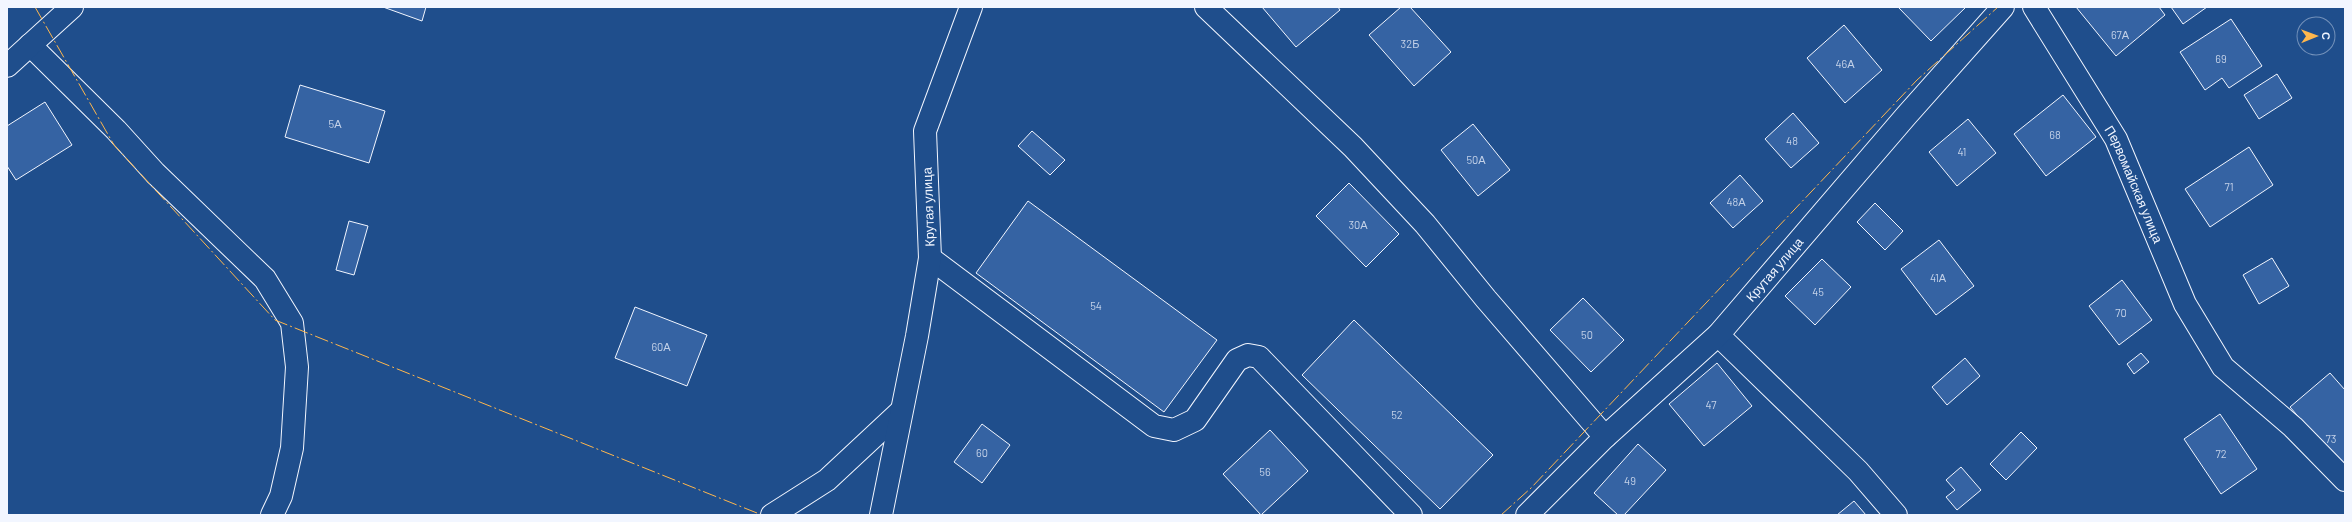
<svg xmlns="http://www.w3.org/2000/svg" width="2352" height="522" viewBox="0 0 2352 522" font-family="Barlow,sans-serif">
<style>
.building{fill:#3563a3;stroke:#f2f6ff}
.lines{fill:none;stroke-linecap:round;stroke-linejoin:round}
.minor-casing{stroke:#f2f6ff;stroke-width:24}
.minor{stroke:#1f4e8c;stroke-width:22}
.power{stroke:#ffb74d;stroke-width:1;stroke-dasharray:14 3 2 3;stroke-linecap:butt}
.labels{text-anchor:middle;stroke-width:3;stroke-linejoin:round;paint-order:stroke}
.number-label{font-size:11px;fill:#c3d1e8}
.street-label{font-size:13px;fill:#f2f6ff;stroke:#1f4e8c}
</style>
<rect width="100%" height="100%" fill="#1f4e8c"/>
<!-- building -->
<path class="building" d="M383,7H426L422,21Z
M1262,7H1338L1340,10L1296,47Z
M1401,7H1410L1451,52L1414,86L1369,35Z
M1898,7H1966L1931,41Z
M2076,7H2159L2165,15L2116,56Z
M2171,7H2207L2183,24Z
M2231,19L2262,66L2229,88L2222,78L2205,90L2180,52Z
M1844,25L1882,70L1845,103L1807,58Z
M2277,74L2292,98L2259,119L2244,95Z
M300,85L385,111L369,163L285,137Z
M2063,95L2096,137L2046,176L2014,134Z
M45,102L72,145L16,180L7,166V126Z
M1793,113L1819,143L1791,168L1765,139Z
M1968,119L1996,153L1957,186L1929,152Z
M1473,124L1510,170L1478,196L1441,150Z
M1032,131L1065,160L1050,175L1018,146Z
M2249,147L2273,185L2210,227L2185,189Z
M1740,175L1763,201L1733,228L1710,203Z
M1349,183L1399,234L1366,267L1316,216Z
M1028,201L1217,340L1164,412L976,273Z
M1875,203L1903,231L1885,250L1857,222Z
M349,221L368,226L354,275L336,270Z
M1939,240L1974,286L1936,315L1901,269Z
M2272,258L2289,286L2259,304L2243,275Z
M1822,259L1851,287L1815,325L1785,296Z
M2122,280L2152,320L2119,345L2089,306Z
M1583,298L1624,340L1591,372L1550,330Z
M635,307L707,335L687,386L615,358Z
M1354,320L1493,455L1440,509L1302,375Z
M2141,353L2149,362L2134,374L2127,364Z
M1965,358L1980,376L1947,405L1932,387Z
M1717,363L1752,406L1704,446L1669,404Z
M2330,373L2345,390V471L2290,407Z
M2220,414L2257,469L2221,494L2184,439Z
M982,424L1010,445L982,483L954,462Z
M1270,430L1308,471L1261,515L1223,474Z
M2021,432L2037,448L2006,480L1990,464Z
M1638,444L1666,470L1624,515H1618L1594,493Z
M1961,467L1981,490L1957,510L1946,497L1955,490L1946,480Z
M1854,501L1866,515H1837Z"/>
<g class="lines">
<defs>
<g id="minor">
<path d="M1206,7L1353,147L1425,224L1486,299L1605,437"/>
<path id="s1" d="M2034,7L2116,139L2185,304L2223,367L2293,427L2345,480"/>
<path d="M30,45L116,130L155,173L265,279L292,323L297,367L292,448L281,496L272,515"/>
<path d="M7,66L72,7"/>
<path d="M930,258L1154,426L1174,430L1195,420L1237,360L1248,355L1259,357L1411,515"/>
<path d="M1718,335L1858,471L1896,515"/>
<path d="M772,515L827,480L900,412"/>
<path d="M881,515L917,336L930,258L925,131L971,7"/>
<path id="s2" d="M1527,515L1605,437L1718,335L1906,116L2003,7"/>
</g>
</defs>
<!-- minor casing -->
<use href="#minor" class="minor-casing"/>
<!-- minor -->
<use href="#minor" class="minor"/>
<!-- power -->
<path class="power" d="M35,7L114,145L275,320L762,515
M1501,515L1531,488L1917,80L1998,7"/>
</g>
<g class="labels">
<!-- number labels -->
<g class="number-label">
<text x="2120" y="39">67А</text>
<text x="1410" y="48">32Б</text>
<text x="2221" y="63">69</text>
<text x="1845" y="68">46А</text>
<text x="335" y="128">5А</text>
<text x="2055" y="139">68</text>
<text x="1792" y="145">48</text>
<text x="1962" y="156">41</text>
<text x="1476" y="164">50А</text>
<text x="2229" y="191">71</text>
<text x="1736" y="206">48А</text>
<text x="1358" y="229">30А</text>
<text x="1938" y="282">41А</text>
<text x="1818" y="296">45</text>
<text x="1096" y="310">54</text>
<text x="2121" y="317">70</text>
<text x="1587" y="339">50</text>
<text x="661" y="351">60А</text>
<text x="1711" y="409">47</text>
<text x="1397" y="419">52</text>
<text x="2331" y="443">73</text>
<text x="982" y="457">60</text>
<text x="2221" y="458">72</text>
<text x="1265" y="476">56</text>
<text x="1630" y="485">49</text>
</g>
<!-- street labels -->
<g class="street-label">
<text dy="5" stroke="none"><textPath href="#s1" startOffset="204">Первомайская улица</textPath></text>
<text transform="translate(928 207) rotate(-92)" y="5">Крутая улица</text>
<text dy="5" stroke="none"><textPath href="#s2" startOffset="349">Крутая улица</textPath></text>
</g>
</g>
<!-- border -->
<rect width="2352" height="522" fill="none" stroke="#f2f6ff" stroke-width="16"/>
<!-- north arrow -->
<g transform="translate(2316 36) rotate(89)"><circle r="19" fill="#1f4e8c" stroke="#7391ba"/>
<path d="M0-3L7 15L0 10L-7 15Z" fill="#ffb74d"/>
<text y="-6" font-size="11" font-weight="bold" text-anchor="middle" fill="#f2f6ff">С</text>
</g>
</svg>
